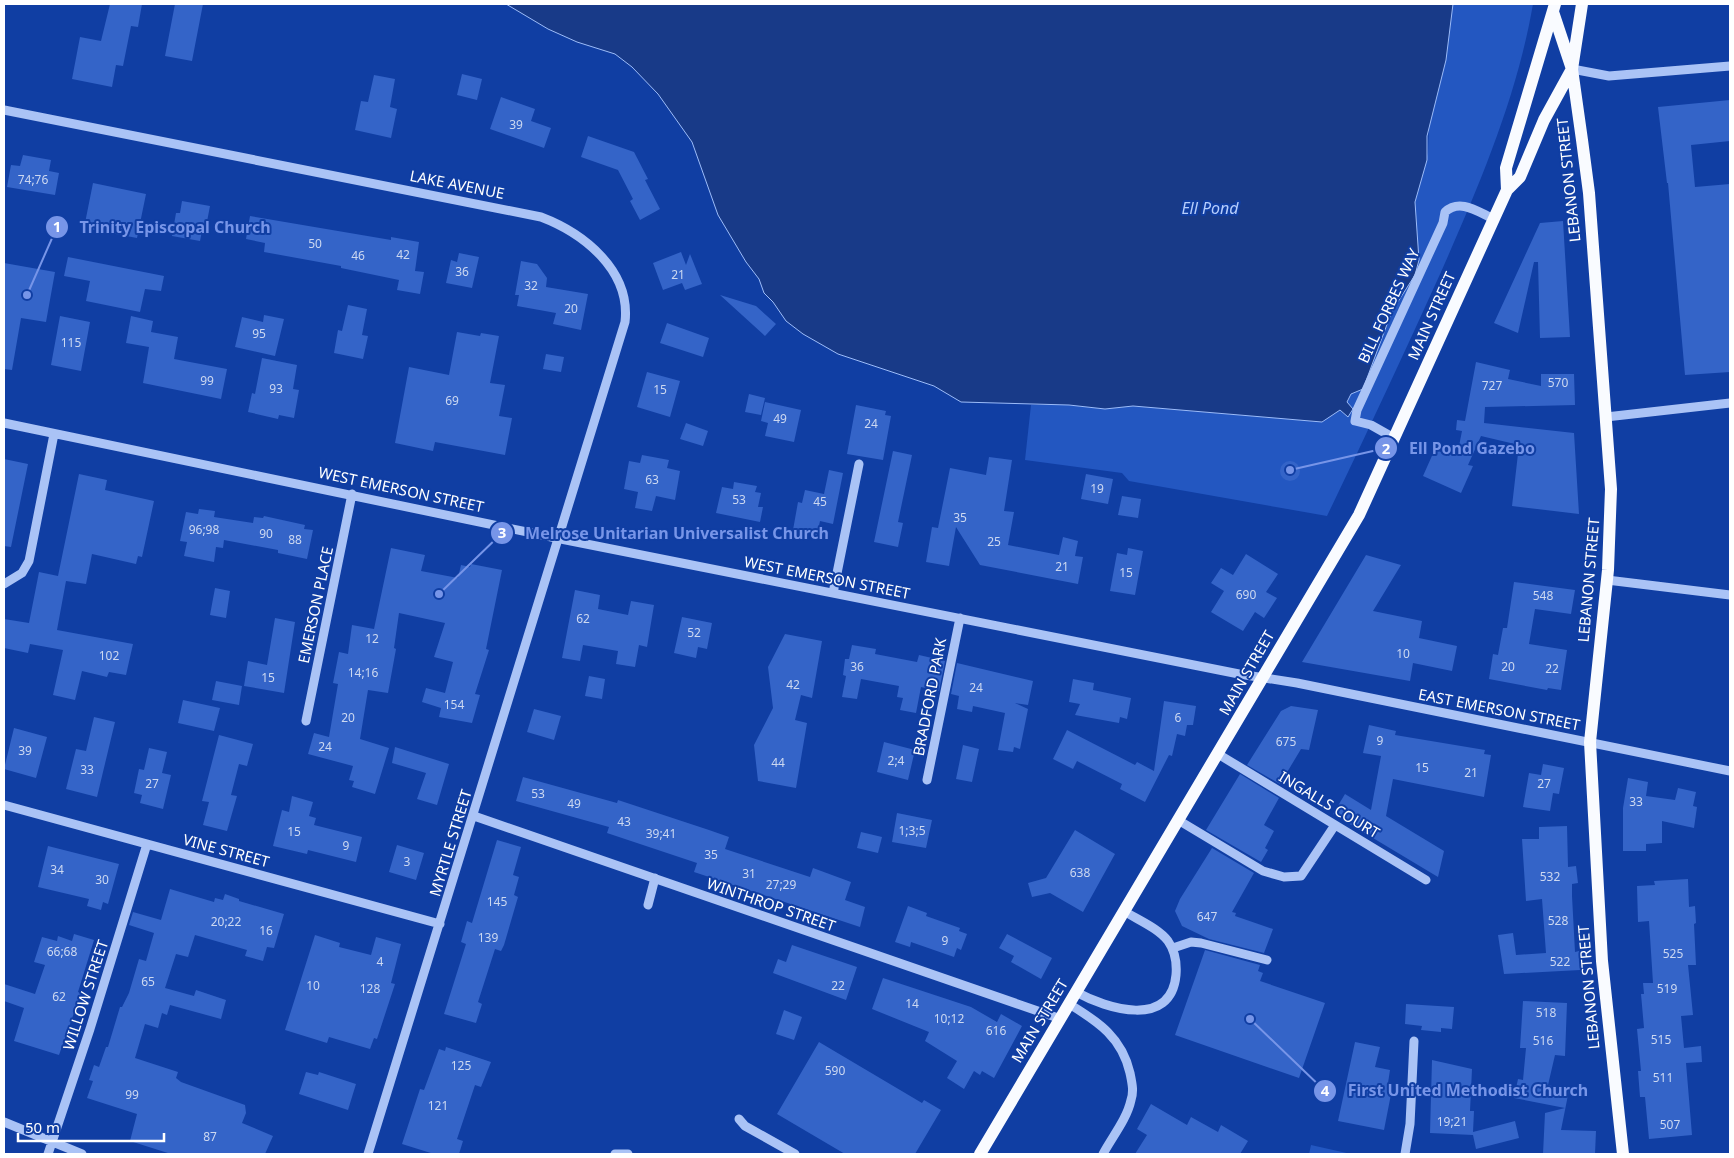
<svg xmlns="http://www.w3.org/2000/svg" width="1734" height="1158" viewBox="0 0 1734 1158" font-family="'Noto Sans',sans-serif">
<style>
.green{fill:#2357c1}
.water{fill:#183a88;stroke:#9cbcf9}
.building{fill:#3464c8}
.lines{fill:none;stroke-linecap:round;stroke-linejoin:round}
.minor{stroke:#aac3f6;stroke-width:9}
.major{stroke:#f9fbff;stroke-width:12}
.labels{text-anchor:middle;stroke-width:4;stroke-linejoin:round;paint-order:stroke}
.number-label{font-size:12px;fill:#ccd8f1}
.street-label{font-size:15px;fill:#fff;stroke:#103ea3}
.water-label{font-size:16px;font-style:italic;fill:#b7cefc;stroke:#103ea3}
.leader{fill:none;stroke:#7795e8;stroke-width:2}
.callout-dot{fill:#7795e8;stroke:#103ea3;stroke-width:2}
.mark-label{font-size:15px;text-anchor:middle;font-weight:bold;fill:#fff}
.callout-label{font-size:16px;text-anchor:middle;font-weight:bold;fill:#7795e8;stroke:#103ea3;stroke-width:4;stroke-linejoin:round;paint-order:stroke}
</style>
<rect width="100%" height="100%" fill="#103ea3"/>
<!-- green -->
<path class="green" d="M1453,4H1533C1517,97 1479,186 1441,272C1404,354 1366,435 1327,516L1129,481L1122,473L1025,460L1031,405H1069L1105,409L1133,406L1322,422L1340,410L1348,417L1353,409L1347,402L1351,394L1363,389L1392,311L1415,275L1419,261L1415,202L1428,153L1429,127L1446,60Z
M1311,1145L1351,1154H1309Z"/>
<!-- water -->
<path class="water" d="M506,4H1453L1446,60L1427,136V160L1415,202L1419,260L1415,275L1392,311L1363,389L1351,394L1347,402L1353,409L1348,417L1340,410L1322,422L1133,406L1105,409L1069,405L961,402L934,386L838,354L803,334L786,321L773,302L764,293L759,279L746,262L718,215L692,142L658,94L632,67L615,54L577,42L548,29Z"/>
<!-- building -->
<path class="building" d="M110,4H142L138,27L131,26L123,66L116,65L112,87L72,79L80,37L101,41Z
M175,4H203L192,61L165,56Z
M462,74L482,79L477,100L457,95Z
M374,75L395,79L390,107L397,109L391,138L355,130L361,101L368,102Z
M501,97L535,109L531,121L551,128L544,148L490,129Z
M1730,100V141L1691,145L1695,187L1730,184V372L1685,375L1668,183H1667L1658,107Z
M588,136L634,152L648,179L645,180L660,209L640,220L630,201L633,199L618,170L581,157Z
M23,155L51,160L49,171L59,173L55,195L7,187L11,165L20,166Z
M93,183L146,194L137,238L84,228Z
M182,201L210,206L205,232L202,231L200,241L172,236L176,213H180Z
M250,216L391,240V237L419,242L415,271L424,272L420,294L397,290L399,280L341,268V266L264,252L265,243L246,239Z
M1563,221L1570,337L1540,338L1538,262H1534L1518,333L1494,323L1540,223Z
M681,252L686,265L690,254L702,284L685,290L682,283L663,290L653,263Z
M459,253L479,257L472,288L446,283L451,260L457,262Z
M68,257L164,276L161,291L145,289L140,312L86,301L90,281L64,276Z
M521,261L537,264L547,278L546,287L588,294L581,330L553,324L556,313L517,306L519,295H515Z
M4,263L55,272L46,322L21,318L12,370L4,369Z
M720,295L756,306L776,324L765,336Z
M348,305L367,309L362,335L368,336L363,359L334,353L338,330L342,331Z
M264,315L284,319L275,356L235,347L242,317L263,322Z
M60,316L90,322L81,371L51,365Z
M131,316L153,321L151,332L178,337L174,359L227,369L221,399L143,383L149,347L126,343Z
M667,323L709,338L703,357L660,343Z
M457,332L480,336L481,333L499,336L490,383L505,385L499,416L512,418L505,455L435,442L433,451L395,443L409,367L449,375Z
M546,354L564,357L561,372L543,369Z
M262,358L297,365L293,389L299,390L294,418L279,415L278,419L248,412L252,393L255,394Z
M1476,362L1510,370L1508,379L1541,386V374H1574L1575,405L1485,407L1484,423L1574,433L1579,514L1512,506L1519,445L1481,436L1468,465L1473,466L1461,493L1423,476L1435,449L1449,456L1454,444L1459,446L1462,431L1456,430L1457,420L1465,421Z
M647,372L680,381L670,417L637,407Z
M749,394L765,398L761,415L745,412Z
M765,402L801,410L794,442L765,436L768,423L761,421Z
M856,405L886,411L885,415L891,416L883,460L847,454Z
M686,423L708,431L703,446L680,439Z
M893,451L912,455L898,522L903,523L898,547L874,542Z
M642,455L669,460L667,468L680,471L675,500L656,496L652,511L635,508L638,492L624,489L629,461L640,463Z
M989,457L1012,460L1004,511L1014,512L1008,545L1059,555L1063,537L1078,541L1075,556L1083,557L1078,584L980,565L956,527L949,566L926,562L932,527L938,528L950,468L986,475Z
M4,459L28,464L11,547L4,546Z
M1280 471a10 10 0 1 1 20 0a10 10 0 1 1-20 0Z
M829,470L843,473L833,524L820,521L817,535L793,530L798,502L802,503L805,490L824,494Z
M79,474L107,480L105,490L154,501L142,557L138,556L136,564L92,554L86,584L66,581L57,630L133,644L126,675L109,672L107,677L82,671L75,700L53,695L63,650L30,644L28,653L4,648V619L29,623L39,572L58,576Z
M1086,474L1113,479L1108,504L1081,499Z
M734,482L757,486L755,492L761,493L758,507H763L760,522L716,513L722,487L733,489Z
M1122,496L1141,499L1138,518L1118,515Z
M199,509L215,511L214,517L253,523L254,517L263,518L264,516L305,525L304,529L313,530L307,559L278,553V550L224,540L223,548L216,547L214,562L184,556L187,542L180,541L186,512L198,514Z
M391,548L425,555L421,571L458,578L461,565L470,567L471,564L502,570L486,649L489,650L475,694L480,695L472,723L439,717L441,708L422,702L426,688L445,693L453,662L434,657L445,623L399,613L394,648L396,649L388,693L368,690L360,739L389,748L375,794L352,787L354,781L349,780L353,766L308,754L314,733L329,737L338,684L333,683L339,652L348,654L352,625L374,629Z
M1128,548L1143,551L1135,595L1110,591L1117,553L1127,555Z
M1246,554L1278,574L1266,592L1277,598L1264,618L1255,612L1243,631L1211,612L1224,591L1211,583L1221,568L1233,575Z
M1366,555L1401,565L1373,611L1422,621L1419,638L1457,646L1452,671L1413,663L1410,681L1302,662Z
M1514,582L1575,590L1571,614L1535,609L1529,644L1567,650L1561,690L1548,688L1547,690L1489,679L1493,654L1498,655L1503,628H1507Z
M215,588L230,591L226,618L210,615Z
M575,590L600,595L598,609L628,615L631,601L654,605L647,647L639,645L635,667L616,664L618,651L583,645L580,661L562,658Z
M682,617L712,623L707,649L698,647L696,658L674,653Z
M275,618L295,622L284,693L244,686L248,661L267,665Z
M785,634L822,641L812,698L801,695L795,720L807,723L796,788L758,781L754,745L773,708L768,667Z
M852,645L876,649L875,654L917,662L919,655L945,661L939,691L921,687L916,713L900,710L903,698L897,697L899,686L861,679L857,699L842,697L846,676L843,675L845,659H849Z
M957,663L1033,681L1028,705L1015,703L1028,709L1020,749L1014,747L1013,752L998,750L1005,713L973,706L972,712L957,709L959,696L951,694Z
M589,676L605,679L602,699L585,696Z
M1073,679L1094,683L1093,690L1131,698L1127,719L1120,717L1119,723L1075,715L1080,704L1069,702Z
M216,681L242,686L239,705L212,700Z
M183,700L220,708L214,731L178,723Z
M1164,701L1196,706L1193,725H1187L1185,736L1177,734L1172,756L1169,755L1145,802L1120,789L1122,784L1077,761L1073,769L1053,759L1067,730L1135,765L1137,762L1154,771Z
M1291,706L1318,710L1309,750L1301,749L1280,784L1247,765L1281,711Z
M534,709L561,716L554,740L527,732Z
M94,717L115,722L97,797L66,789L76,749L86,751Z
M1369,725L1396,731L1395,735L1485,750L1484,754L1491,755L1484,797L1393,779L1386,816L1444,851L1438,877L1333,814L1345,794L1371,810L1381,756L1363,753Z
M14,728L47,737L36,778L4,769Z
M219,735L253,744L247,766L239,764L231,795L237,796L227,831L203,825L209,802L202,801Z
M884,742L915,750L908,780L877,772Z
M963,745L979,749L972,782L956,779Z
M395,747L449,764L437,805L417,799L426,773L392,763Z
M149,748L167,752L162,773L171,775L163,809L140,803L142,795L134,793L139,769L144,770Z
M1543,764L1564,768L1559,794L1553,793L1550,811L1523,807L1529,773L1541,775Z
M1240,774L1279,798L1264,825L1274,831L1265,848L1268,850L1261,862L1206,830Z
M523,777L617,803L618,800L709,830L729,837L725,849L810,877L813,868L851,882L845,900L865,907L860,927L694,872L697,863L607,833L609,827L516,801Z
M1628,778L1648,782L1646,796L1675,800L1678,788L1696,792L1693,806L1697,807L1694,828L1662,821V843L1646,844V851H1623V808Z
M292,796L313,802L309,816L316,818L314,825L362,837L356,862L308,850L307,854L273,846L282,810L289,812Z
M897,813L932,820L926,848L892,842Z
M1567,826L1568,867L1576,866L1578,883L1572,884V896L1575,952L1579,951L1580,970L1504,974L1498,935L1513,933L1516,955L1546,953L1542,899L1526,901L1522,839H1539V827Z
M1075,830L1115,854L1083,912L1050,893L1032,897L1028,883L1046,878Z
M861,832L882,837L878,853L857,848Z
M497,840L521,847L513,875L519,877L514,895L518,897L504,945L501,951L495,949L478,1002L482,1004L476,1023L444,1014L466,944L461,942L467,921L472,923Z
M397,845L424,853L416,880L389,872Z
M48,846L119,864L108,904L103,902L101,910L87,906L89,899L38,887Z
M1212,848L1254,873L1232,912L1236,913L1235,916L1273,929L1264,953L1209,939L1182,926L1175,911L1180,899Z
M1688,879L1689,907L1695,906L1696,923L1694,924L1696,965H1688L1693,1015L1681,1016L1684,1048L1701,1046L1702,1062L1686,1063L1692,1135L1649,1139L1645,1097H1640L1638,1071H1641L1637,1029L1644,1028L1641,994H1644L1643,983H1653L1649,921L1638,922L1637,886L1655,885L1654,881Z
M170,889L214,902L215,898L223,900L225,894L239,899V901L284,914L274,948L267,947L263,961L245,956L247,950L195,935L188,957L176,954L165,988L194,996L196,990L226,1000L221,1019L170,1005L167,1015L162,1013L158,1028L145,1024L135,1058L178,1072L176,1078L181,1082L245,1105L246,1113L242,1123L273,1136L265,1154H171L130,1141L137,1114L87,1098L93,1081L89,1080L94,1065L99,1067L106,1047H108L120,1007H122L129,993L139,959L146,961L154,933L129,925L133,912L161,920Z
M908,906L927,913L926,916L960,928L959,931L967,934L961,950L957,948L954,957L911,942L910,947L895,942Z
M74,934L94,940L78,992L81,993L59,1055L14,1041L24,1008L4,1001V984L35,994L45,965L34,962L42,937L57,941L58,936L72,941Z
M1007,934L1052,958L1041,979L1011,962L1014,956L999,948Z
M315,935L340,943L339,947L371,955L376,937L401,944L391,983L395,984L377,1039L374,1038L370,1049L329,1037L327,1043L285,1030Z
M792,945L857,967L846,1000L773,973L778,959L786,962Z
M1205,950L1260,965L1258,971L1263,973L1260,981L1325,1003L1299,1078L1175,1035Z
M883,978L971,1007L997,1022L1001,1014L1022,1026L994,1078L982,1071L980,1075L974,1071L964,1089L947,1078L957,1061L925,1041L929,1032L872,1009Z
M1523,1001L1567,1003L1565,1056L1555,1055L1548,1085L1569,1090L1561,1130L1596,1131L1595,1154H1543L1545,1113L1565,1108L1514,1098L1518,1079L1523,1080L1526,1048H1520Z
M1406,1004L1454,1007L1452,1029L1441,1028V1032L1421,1030L1422,1026L1405,1024Z
M784,1010L802,1017L794,1040L776,1034Z
M819,1042L922,1103L924,1100L941,1110L915,1154H845L777,1114Z
M1355,1042L1380,1047L1375,1067L1390,1070L1388,1083L1393,1084L1384,1130L1338,1121Z
M446,1047L491,1062L481,1087L475,1085L457,1139L463,1141L459,1154H434L402,1144L420,1089L424,1090L439,1049L445,1051Z
M1432,1060L1472,1069L1470,1111H1474L1473,1132L1515,1121L1519,1138L1476,1149L1473,1135L1430,1133Z
M306,1072L318,1075L319,1072L356,1084L348,1110L299,1094Z
M1151,1104L1187,1125L1191,1117L1218,1132L1221,1125L1248,1141L1240,1154H1135L1147,1135L1137,1129Z"/>
<g class="lines">
<!-- minor -->
<path class="minor" d="M1572,69L1609,76L1730,66
M4,110L541,217C583,233 631,270 625,322L368,1154
M1606,417L1730,403
M4,423L556,538L1239,674L1297,683L1730,771
M1394,438L1371,425L1355,421L1357,410L1443,223L1445,212C1460,198 1478,212 1494,219
M1607,580L1730,595
M4,584L22,573L29,561L54,434
M833,593L859,464
M306,721L352,494
M1218,754L1426,880
M927,780L960,618
M4,805L440,924
M474,816L1061,1019
M1178,820L1263,871L1284,877L1301,876L1335,825
M648,905L655,878
M1173,948L1191,942L1201,943L1267,960
M1076,992C1107,1009 1171,1029 1176,975C1177,963 1175,951 1168,941C1158,928 1138,920 1124,911
M1069,1004C1099,1022 1122,1038 1130,1073C1132,1083 1134,1091 1131,1100C1127,1119 1112,1137 1103,1154
M739,1119L745,1126L795,1154
M4,1122L82,1154
M48,1154L90,1029L147,844
M615,1154H628
M1405,1154L1410,1124L1414,1041"/>
<!-- major -->
<path class="major" d="M1553,12L1572,69L1582,140L1589,193L1611,489L1608,570L1590,742L1602,961L1623,1154
M1507,190L1506,168L1555,4
M980,1154L1359,515L1507,190L1520,177L1544,120L1572,69L1582,4"/>
</g>
<g class="labels">
<!-- number labels -->
<g class="number-label">
<text x="516" y="129">39</text>
<text x="33" y="184">74;76</text>
<text x="315" y="248">50</text>
<text x="403" y="259">42</text>
<text x="358" y="260">46</text>
<text x="462" y="276">36</text>
<text x="678" y="279">21</text>
<text x="531" y="290">32</text>
<text x="571" y="313">20</text>
<text x="259" y="338">95</text>
<text x="71" y="347">115</text>
<text x="207" y="385">99</text>
<text x="1558" y="387">570</text>
<text x="1492" y="390">727</text>
<text x="276" y="393">93</text>
<text x="660" y="394">15</text>
<text x="452" y="405">69</text>
<text x="780" y="423">49</text>
<text x="871" y="428">24</text>
<text x="652" y="484">63</text>
<text x="1097" y="493">19</text>
<text x="739" y="504">53</text>
<text x="820" y="506">45</text>
<text x="960" y="522">35</text>
<text x="204" y="534">96;98</text>
<text x="266" y="538">90</text>
<text x="295" y="544">88</text>
<text x="994" y="546">25</text>
<text x="1062" y="571">21</text>
<text x="1126" y="577">15</text>
<text x="1246" y="599">690</text>
<text x="1543" y="600">548</text>
<text x="583" y="623">62</text>
<text x="694" y="637">52</text>
<text x="372" y="643">12</text>
<text x="1403" y="658">10</text>
<text x="109" y="660">102</text>
<text x="857" y="671">36</text>
<text x="1508" y="671">20</text>
<text x="1552" y="673">22</text>
<text x="363" y="677">14;16</text>
<text x="268" y="682">15</text>
<text x="793" y="689">42</text>
<text x="976" y="692">24</text>
<text x="454" y="709">154</text>
<text x="348" y="722">20</text>
<text x="1178" y="722">6</text>
<text x="1380" y="745">9</text>
<text x="1286" y="746">675</text>
<text x="325" y="751">24</text>
<text x="25" y="755">39</text>
<text x="896" y="765">2;4</text>
<text x="778" y="767">44</text>
<text x="1422" y="772">15</text>
<text x="87" y="774">33</text>
<text x="1471" y="777">21</text>
<text x="152" y="788">27</text>
<text x="1544" y="788">27</text>
<text x="538" y="798">53</text>
<text x="1636" y="806">33</text>
<text x="574" y="808">49</text>
<text x="624" y="826">43</text>
<text x="912" y="835">1;3;5</text>
<text x="294" y="836">15</text>
<text x="661" y="838">39;41</text>
<text x="346" y="850">9</text>
<text x="711" y="859">35</text>
<text x="407" y="866">3</text>
<text x="57" y="874">34</text>
<text x="1080" y="877">638</text>
<text x="749" y="878">31</text>
<text x="1550" y="881">532</text>
<text x="102" y="884">30</text>
<text x="781" y="889">27;29</text>
<text x="497" y="906">145</text>
<text x="1207" y="921">647</text>
<text x="1558" y="925">528</text>
<text x="226" y="926">20;22</text>
<text x="266" y="935">16</text>
<text x="488" y="942">139</text>
<text x="945" y="945">9</text>
<text x="62" y="956">66;68</text>
<text x="1673" y="958">525</text>
<text x="380" y="966">4</text>
<text x="1560" y="966">522</text>
<text x="148" y="986">65</text>
<text x="313" y="990">10</text>
<text x="838" y="990">22</text>
<text x="370" y="993">128</text>
<text x="1667" y="993">519</text>
<text x="59" y="1001">62</text>
<text x="912" y="1008">14</text>
<text x="1546" y="1017">518</text>
<text x="949" y="1023">10;12</text>
<text x="996" y="1035">616</text>
<text x="1661" y="1044">515</text>
<text x="1543" y="1045">516</text>
<text x="461" y="1070">125</text>
<text x="835" y="1075">590</text>
<text x="1663" y="1082">511</text>
<text x="132" y="1099">99</text>
<text x="438" y="1110">121</text>
<text x="1452" y="1126">19;21</text>
<text x="1670" y="1129">507</text>
<text x="210" y="1141">87</text>
</g>
<!-- street labels -->
<g class="street-label">
<text transform="translate(1569 180) rotate(-96)" y="5">LEBANON STREET</text>
<text transform="translate(457 185) rotate(11)" y="5">LAKE AVENUE</text>
<text transform="translate(1389 306) rotate(-65)" y="5">BILL FORBES WAY</text>
<text transform="translate(1432 316) rotate(-66)" y="5">MAIN STREET</text>
<text transform="translate(401 490) rotate(12)" y="5">WEST EMERSON STREET</text>
<text transform="translate(827 578) rotate(11)" y="5">WEST EMERSON STREET</text>
<text transform="translate(1589 580) rotate(-85)" y="5">LEBANON STREET</text>
<text transform="translate(316 605) rotate(-78)" y="5">EMERSON PLACE</text>
<text transform="translate(1247 673) rotate(-60)" y="5">MAIN STREET</text>
<text transform="translate(930 697) rotate(-79)" y="5">BRADFORD PARK</text>
<text transform="translate(1499 710) rotate(11)" y="5">EAST EMERSON STREET</text>
<text transform="translate(1329 805) rotate(31)" y="5">INGALLS COURT</text>
<text transform="translate(451 843) rotate(-73)" y="5">MYRTLE STREET</text>
<text transform="translate(226 851) rotate(15)" y="5">VINE STREET</text>
<text transform="translate(771 905) rotate(19)" y="5">WINTHROP STREET</text>
<text transform="translate(1589 987) rotate(-95)" y="5">LEBANON STREET</text>
<text transform="translate(86 995) rotate(-72)" y="5">WILLOW STREET</text>
<text transform="translate(1040 1021) rotate(-59)" y="5">MAIN STREET</text>
</g>
<!-- water labels -->
<g class="water-label">
<text x="1210" y="214">Ell Pond</text>
</g>
</g>
<!-- callouts -->
<path class="leader" d="M27 295L57 227M1290 470L1386 448M439 594L502 533M1250 1019L1325 1091"/>
<g class="callout-dot">
<circle cx="27" cy="295" r="5"/>
<circle cx="1290" cy="470" r="5"/>
<circle cx="439" cy="594" r="5"/>
<circle cx="1250" cy="1019" r="5"/>
<circle cx="57" cy="227" r="12"/>
<circle cx="1386" cy="448" r="12"/>
<circle cx="502" cy="533" r="12"/>
<circle cx="1325" cy="1091" r="12"/>
</g>
<g class="mark-label">
<text x="57" y="232">1</text>
<text x="1386" y="454">2</text>
<text x="502" y="538">3</text>
<text x="1325" y="1096">4</text>
</g>
<g class="callout-label">
<text x="175" y="233">Trinity Episcopal Church</text>
<text x="1472" y="454">Ell Pond Gazebo</text>
<text x="677" y="539">Melrose Unitarian Universalist Church</text>
<text x="1468" y="1096">First United Methodist Church</text>
</g>
<!-- border -->
<rect width="1734" height="1158" fill="none" stroke="#ffffff" stroke-width="10"/>
<!-- scale -->
<path d="M18 1133v8h146v-8" fill="none" stroke="#ffffff" stroke-width="2.5"/>
<text x="25" y="1133" font-size="15" fill="#ffffff" stroke="#103ea3" stroke-width="4" paint-order="stroke">50 m</text>
</svg>
